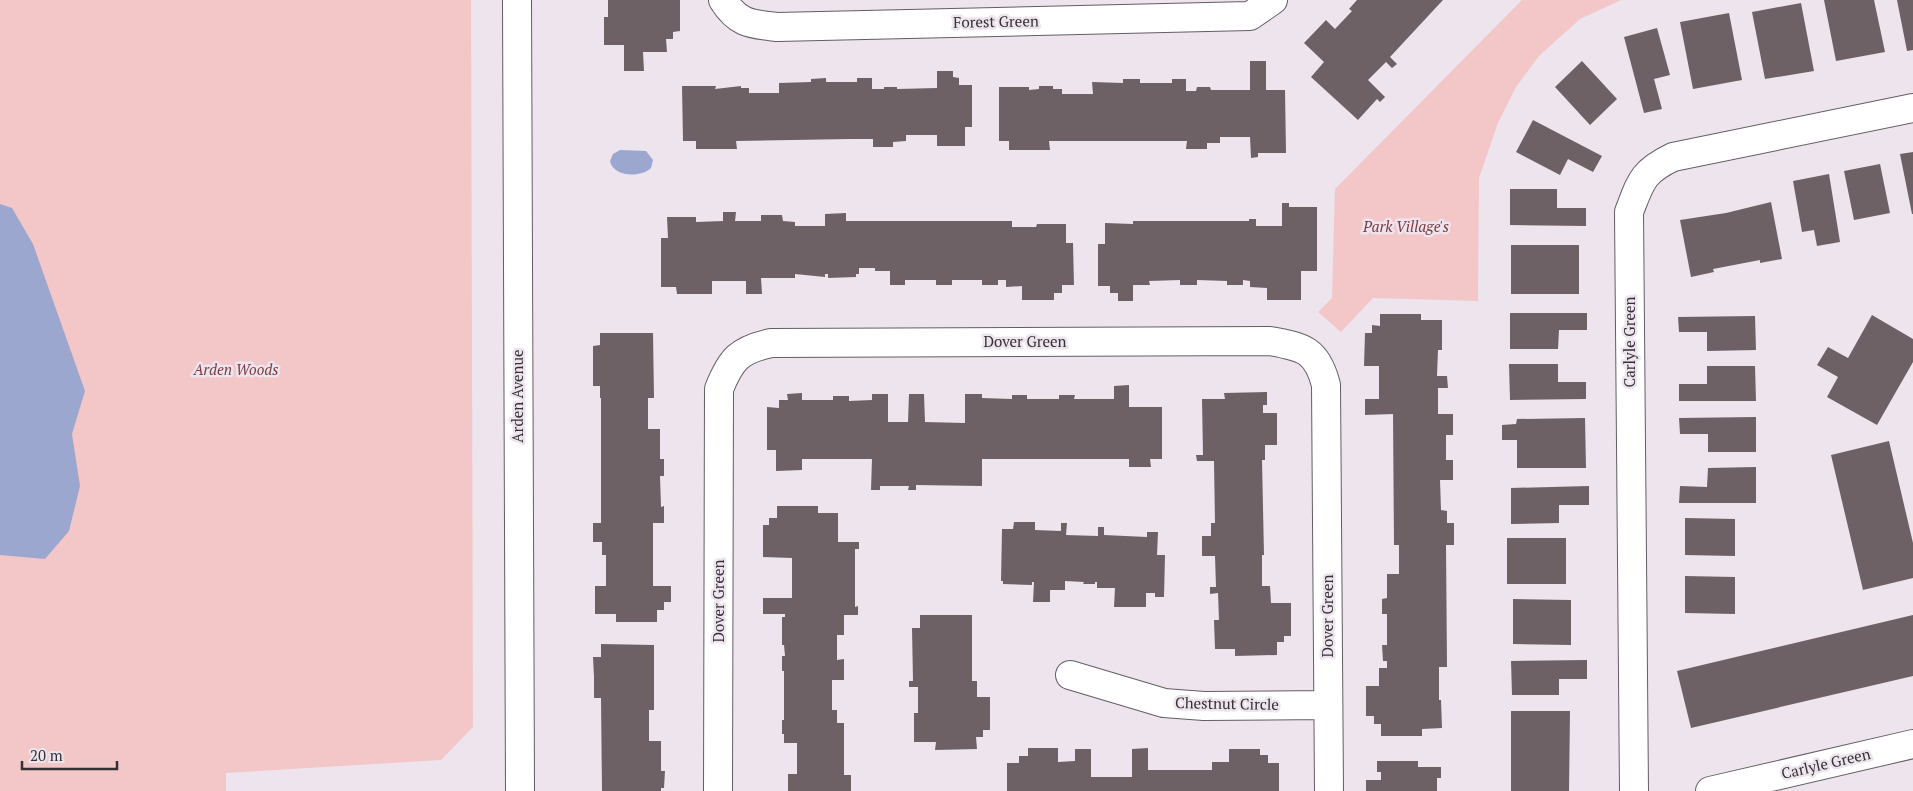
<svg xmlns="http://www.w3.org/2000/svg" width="1913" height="791" viewBox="0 0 1913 791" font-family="'PT Serif',serif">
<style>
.green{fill:#f3c6c7}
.water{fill:#9ca7d0}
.building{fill:#6d6166}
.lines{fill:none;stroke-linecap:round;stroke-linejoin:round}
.minor-casing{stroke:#655d66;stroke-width:30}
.tertiary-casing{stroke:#655d66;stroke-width:30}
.minor{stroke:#fff;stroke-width:28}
.tertiary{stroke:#fff;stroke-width:28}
.labels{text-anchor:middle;stroke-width:5;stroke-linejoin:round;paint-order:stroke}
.street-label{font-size:15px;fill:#343134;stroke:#ede4ee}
.park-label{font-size:15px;font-style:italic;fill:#7d3c41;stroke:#ede4ee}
</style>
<rect width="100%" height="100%" fill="#ede4ee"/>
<!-- green -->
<path class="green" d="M0,0H471L473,727L441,760L226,773V791H0Z
M1522,0H1621L1580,19L1539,56L1516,87L1498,123L1479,178L1478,301L1373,298L1341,332L1318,312L1332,298L1335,189Z"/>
<!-- water -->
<path class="water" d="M620,150L646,151L653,160L651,168C641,178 613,177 610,161L613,154Z
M0,204L12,208L33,244L85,391L72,434L80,486L69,531L45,559L0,555Z"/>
<!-- building -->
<path class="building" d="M608,0H680V31L673,32V39H666L667,52H643L644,71H624V45H604V17H608Z
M1357,0H1443L1390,57L1397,64L1392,68L1386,62L1368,80L1385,97L1380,102L1377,99L1358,120L1311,77L1324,62L1304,43L1326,20L1335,29L1352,11L1349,9Z
M1824,0H1874L1885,52L1836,61Z
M1897,0H1913V50L1907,51Z
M1801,3L1814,71L1765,79L1752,12Z
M1729,13L1742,80L1693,89L1680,22Z
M1657,28L1670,75L1654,79L1662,109L1644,113L1624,37Z
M1250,61H1266V90H1285L1286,153H1258V157L1251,158L1250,137H1220V143H1207V149H1186L1187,141H1049L1050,150H1009V141H999V87H1029V90L1039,89V86H1053V89H1062V94H1093L1092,82L1123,83V79H1140V83H1172V79H1186V91H1196L1197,87H1210L1211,90H1250Z
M1582,61L1617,99L1590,125L1555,87Z
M937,71H953V77L959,78V85H972V127H965V146H937V135H906V141L893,142V147H873V139H850L736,141L737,149H696V141H683L682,86H716L715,89L741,86V88H749V93H779V83L811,82V79L826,78V82H857V78H872V89H884V87H897V89L937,88Z
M1533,120L1602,156L1593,172L1568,159L1560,175L1516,152Z
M1913,152V214H1912L1900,154Z
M1880,164L1890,213L1854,220L1844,171Z
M1829,174L1840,242L1817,246L1814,230L1802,232L1793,181Z
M1510,189H1557V208H1586V226L1510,225Z
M1771,202L1782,259L1760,263V260L1713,269L1714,272L1691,277L1680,220L1726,213Z
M1282,203H1289V207H1317V271H1301V300H1267V288L1250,287V281L1243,280V285H1227V281L1197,280V285H1180V280L1149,281L1150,285H1133V301H1118V293H1110V286H1098V244H1105V223L1133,224V221H1249V219H1256V226H1282Z
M723,212H736L735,221H761V215H782L783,221L795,222V226H825V214L846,213V221H1012V227H1036L1037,224H1066V243H1073L1074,285H1062V293H1054V300H1022V286L1006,287V280H998V285H982V280H952V285H936V280H905V285H890V271H875V268H859V274H856V277L828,278V274H825V277L795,274V278H761L762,294H746V281H712V294H677L676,287H661V238H668L667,217H696V222L723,221Z
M1511,245H1579V294H1511Z
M1510,313H1587V330H1559L1558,349H1510Z
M1380,314H1421V320H1442V350H1438L1437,376H1447L1448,388H1438V414H1453V435H1446V460H1453V480H1440L1441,510L1447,511V523H1454V545H1446L1447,667H1439V700H1441L1442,728L1422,729V736H1381V724H1374V716H1366V686H1379V668H1387V661H1383L1382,645H1387V614H1382V599L1387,598V574H1399V545H1394L1393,414L1365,415V399H1379V366H1364L1365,333H1372V325L1380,326Z
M1872,315L1913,339V362L1877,425L1827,397L1838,377L1817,365L1828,347L1848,358Z
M1755,316L1756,350L1707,351V332H1679L1678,317Z
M600,333H653L654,398H648V429H660V459H664V476H660L661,507L664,506V523H653V586H671V602H664V610H657V622H616V614H595V586H606V555H602V542H593V523H601V398H600V386H593V346L600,345Z
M1509,364H1558V382H1586V399L1510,400Z
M1707,366H1755L1756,401H1679V384H1707Z
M1129,385V407H1162V459H1150L1151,467H1129V459H982V486L916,485V490H908L909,486H880V490H871L872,459H802V470L776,471V450H767V407L779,408V400H788L787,394L802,393V400H833V396H849V401L872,400V394H888V422H908L909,394H924L925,422L965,423V394H982V398L1012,399V395H1027V399H1059V395H1075L1074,399H1114V386Z
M1267,392V405H1263V413H1277V445H1265V460H1262L1264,555H1262V586H1270L1271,603H1291V636H1284V642H1277V655L1235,656V649H1215L1214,620H1219L1218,593L1210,594V587H1216L1215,556H1202V536H1211V523H1215L1214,461H1197L1196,455H1203L1202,399H1225L1224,393Z
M1756,417V452H1708V434H1680L1679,418Z
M1585,418L1586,468H1517V440H1502V425L1516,424L1517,419Z
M1889,441L1913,543V578L1863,590L1831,455Z
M1756,467V503H1679L1680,486L1707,487L1708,468Z
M1589,486V505H1559V523L1511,524V488Z
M777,506H818V513H838V542H859V549H855V607L858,606V615H844V635H837V660L844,659V680H832V710H837V723H844V775H851V791H788V774H797V743H784V734H782V720H784V671H782V656H785L784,645H782V617H785V614H763V598H792V558L763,557V525H769V518H777Z
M1685,518L1735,519V556L1685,555Z
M1014,522H1035V530L1061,531V523H1067L1066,535L1098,536V527H1104V535L1147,537V532H1158L1157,555H1165L1164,597H1155V593H1146V607H1114L1115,588H1097V582H1095V584H1083L1084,582L1065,581V590H1050V602H1033L1034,582H1032V585L1003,584V581H1001L1002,529H1013Z
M1507,538H1566V584H1507Z
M1685,576L1735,577V614L1685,613Z
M1513,599L1571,600V645L1513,644Z
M920,615H972V681H977V697H990V730H983V737H976L977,749L935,750L936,742H914V713H918V687H909V681H913L912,628H920Z
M1913,615V676L1691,728L1677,671Z
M601,644L654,645V710H649V741H661V771H665L664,788H661V791H602L601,698H594V677L593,657H601Z
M1587,660V679H1559V695H1512L1511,661Z
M1511,711H1570L1569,791H1511Z
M1028,748H1058V762L1075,761V749H1091V777H1132V749L1148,748V770H1212V762H1229V749H1260V755H1268V763H1279V791H1007V763H1019V756H1028Z
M1377,761H1418V767H1441V778H1437V791H1366V780H1381V772H1377Z"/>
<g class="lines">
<defs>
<path id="minor" d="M723,0C738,24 751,24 777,27L1250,16L1273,0
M1070,675L1164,703L1204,706L1328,705
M718,791L719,389C731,359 739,350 771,343L1270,341C1304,347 1317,350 1326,385L1329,791
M1634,791L1629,212C1641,181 1642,172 1673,157L1913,108
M1710,791L1913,744"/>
<path id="tertiary" d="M517,0L520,791"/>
</defs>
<!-- minor casing -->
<use href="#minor" class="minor-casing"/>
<!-- tertiary casing -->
<use href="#tertiary" class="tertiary-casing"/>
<!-- minor -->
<use href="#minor" class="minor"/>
<!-- tertiary -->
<use href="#tertiary" class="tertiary"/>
</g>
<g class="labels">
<!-- street labels -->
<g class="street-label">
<text transform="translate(996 22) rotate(-1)" y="5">Forest Green</text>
<text x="1025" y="347">Dover Green</text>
<text transform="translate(1630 342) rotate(-90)" y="5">Carlyle Green</text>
<text transform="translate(518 396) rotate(-90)" y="5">Arden Avenue</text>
<text transform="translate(719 601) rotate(-90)" y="5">Dover Green</text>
<text transform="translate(1328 616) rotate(-90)" y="5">Dover Green</text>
<text transform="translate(1227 704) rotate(1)" y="5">Chestnut Circle</text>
<text transform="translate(1826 764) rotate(-13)" y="5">Carlyle Green</text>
</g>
<!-- park labels -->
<g class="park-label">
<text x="1406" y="232">Park Village's</text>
<text x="236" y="375">Arden Woods</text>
</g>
</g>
<!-- scale -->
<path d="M22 761v8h95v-8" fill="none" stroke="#343134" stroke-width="2.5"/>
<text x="30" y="761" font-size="15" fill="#343134" stroke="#ede4ee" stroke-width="4" paint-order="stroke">20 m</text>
</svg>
